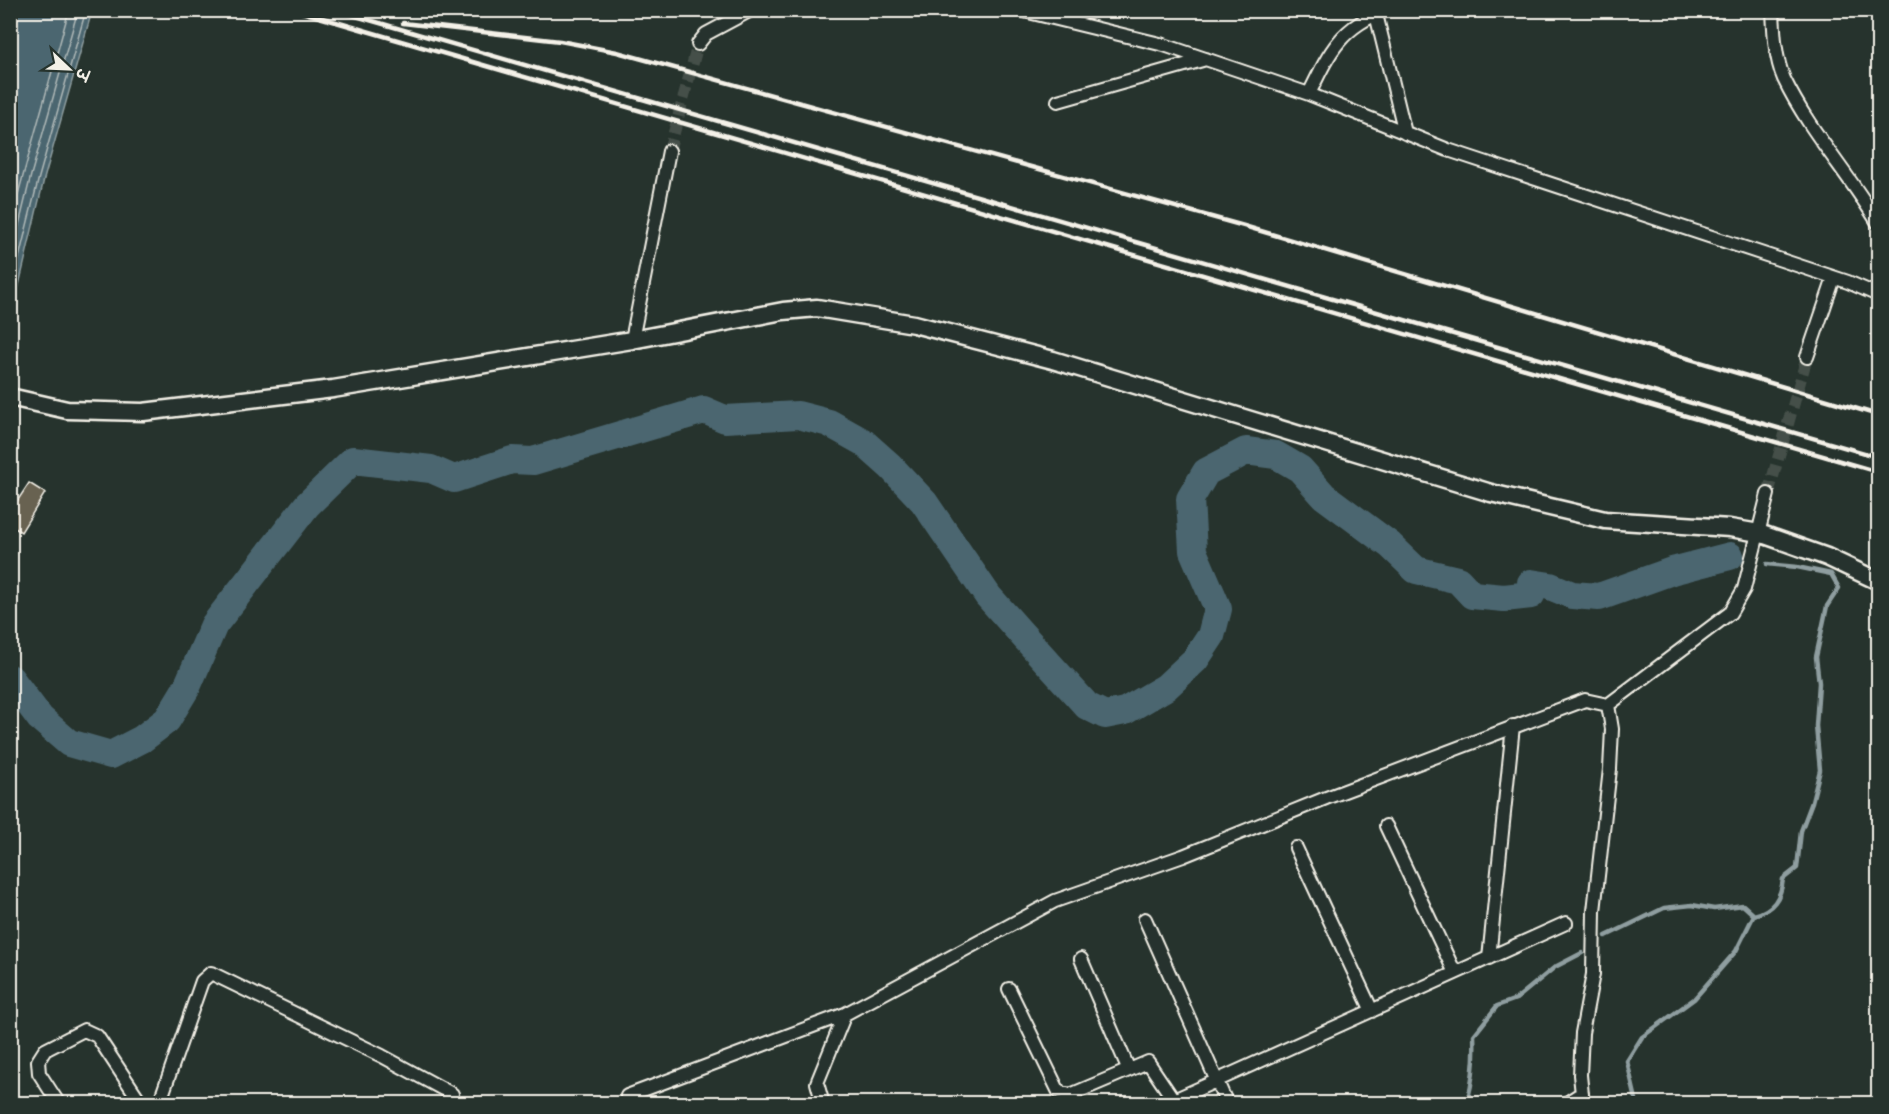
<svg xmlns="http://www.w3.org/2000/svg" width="1889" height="1114" viewBox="0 0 1889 1114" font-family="Mali,'Playpen Sans Deva',sans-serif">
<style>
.water{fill:#4b6670;stroke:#8f9ea0;stroke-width:1.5}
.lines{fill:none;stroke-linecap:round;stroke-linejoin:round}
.shore{stroke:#b0b9b8;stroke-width:1.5}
.stream{stroke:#8f9ea0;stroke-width:4.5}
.river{stroke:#4b6670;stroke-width:28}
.building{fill:#686251;stroke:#f4f1e8;stroke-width:1.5}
.minor-tunnel{stroke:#455049;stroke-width:12;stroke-dasharray:12 6;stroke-linecap:butt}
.minor-casing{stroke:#f4f1e8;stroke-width:16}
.tertiary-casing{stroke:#f4f1e8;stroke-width:21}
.minor{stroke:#26332d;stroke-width:12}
.tertiary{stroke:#26332d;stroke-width:16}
.rail{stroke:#f4f1e8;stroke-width:4.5}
</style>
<rect width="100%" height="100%" fill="#26332d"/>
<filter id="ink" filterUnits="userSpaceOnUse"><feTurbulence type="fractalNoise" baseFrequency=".0167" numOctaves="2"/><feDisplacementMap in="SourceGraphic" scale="12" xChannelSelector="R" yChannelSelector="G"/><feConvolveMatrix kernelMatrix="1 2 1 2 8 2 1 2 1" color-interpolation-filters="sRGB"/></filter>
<g filter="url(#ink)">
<!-- water -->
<path class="water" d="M11,10L92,11L44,179L11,319Z"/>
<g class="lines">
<!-- shore -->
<path class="shore" d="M10,223L69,10
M10,262L31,175L78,10
M10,294L39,177L86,10"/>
<!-- stream -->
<path class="stream" d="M1606,936L1664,908L1692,905L1714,909L1743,905L1754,915C1773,910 1781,898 1783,879L1797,868L1801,831L1812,802L1820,770L1816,726L1819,683L1816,657L1827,606L1839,588L1831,574L1797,567L1767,564
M1456,1104L1468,1098C1474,1076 1475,1058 1474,1035L1497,1006L1516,999L1555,967L1582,953
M1637,1104L1627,1061L1642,1037L1694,999L1736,951L1754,915"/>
<!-- river -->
<path class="river" d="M10,678L40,718L69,743L111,755L142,739L167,720L187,687L214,625L307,505L353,460L431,469L454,479L512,460L533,461L704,410L725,419L798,415L829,423L863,442L890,466L924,502L988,596L1020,632L1087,706L1105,715L1125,711L1166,687L1195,660L1211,636L1218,609L1193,551L1190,499L1206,472L1246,451L1276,455L1300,469L1324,496L1390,545L1416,570L1458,580L1472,595L1504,598L1531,595V583L1550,586L1572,595L1599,597L1672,571L1730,556"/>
</g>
<!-- building -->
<path class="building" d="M29,483L45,493L21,532L10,525V512Z"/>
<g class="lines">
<!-- minor-tunnel -->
<path class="minor-tunnel" d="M669,151L698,44
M1768,494L1807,357"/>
<defs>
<path id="minor" d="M1020,10L1164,45L1309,94L1448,150L1848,282L1878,295
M1375,10L1405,133
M1773,10C1774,33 1775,58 1784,79C1809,131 1849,174 1878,223
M698,44L706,34L751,10
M1309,94C1329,53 1340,27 1386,10
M1058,101L1206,59
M632,340L669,151
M1807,357L1834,278
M1608,705L1730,613L1744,589L1768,494
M1386,826L1455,973
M1296,848L1372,1011
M1145,919L1227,1104
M1489,958L1513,726
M1081,959L1129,1070
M1009,989L1059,1092L1070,1095L1148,1062L1171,1096L1176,1099L1566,923
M627,1096L845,1014L1055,901L1183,856L1326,798L1585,700L1608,705L1612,729L1610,769L1594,911L1593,974L1582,1033L1580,1075L1583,1104
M59,1104L39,1073L38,1061L45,1050L84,1030L97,1036L142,1104
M159,1104L202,981L211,973L382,1056L452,1094
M823,1104L817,1083L845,1014
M1565,1104L1582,1093"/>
<path id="tertiary" d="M10,397L67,410L143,412L333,389L632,340L783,311L817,308L914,324L1053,360L1491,493L1605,520L1730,528L1759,533L1827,557L1878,581"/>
</defs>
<!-- minor casing -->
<use href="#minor" class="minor-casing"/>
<!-- tertiary casing -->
<use href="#tertiary" class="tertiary-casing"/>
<!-- minor -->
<use href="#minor" class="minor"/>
<!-- tertiary -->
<use href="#tertiary" class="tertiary"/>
<!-- rail -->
<path class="rail" d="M295,10L1878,472
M335,10L1878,457
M403,23L560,41L617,52L1244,226L1878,415"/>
</g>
</g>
<!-- margin -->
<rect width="1889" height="1114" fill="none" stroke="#26332d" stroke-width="36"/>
<rect x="18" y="18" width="1853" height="1078" fill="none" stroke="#f4f1e8" stroke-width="2" filter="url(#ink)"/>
<!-- north arrow -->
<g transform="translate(69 69) rotate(113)" stroke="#26332d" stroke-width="4.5" paint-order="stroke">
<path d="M0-4.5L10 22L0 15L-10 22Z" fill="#f4f1e8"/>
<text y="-9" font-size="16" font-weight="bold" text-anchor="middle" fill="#f4f1e8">उ</text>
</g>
</svg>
